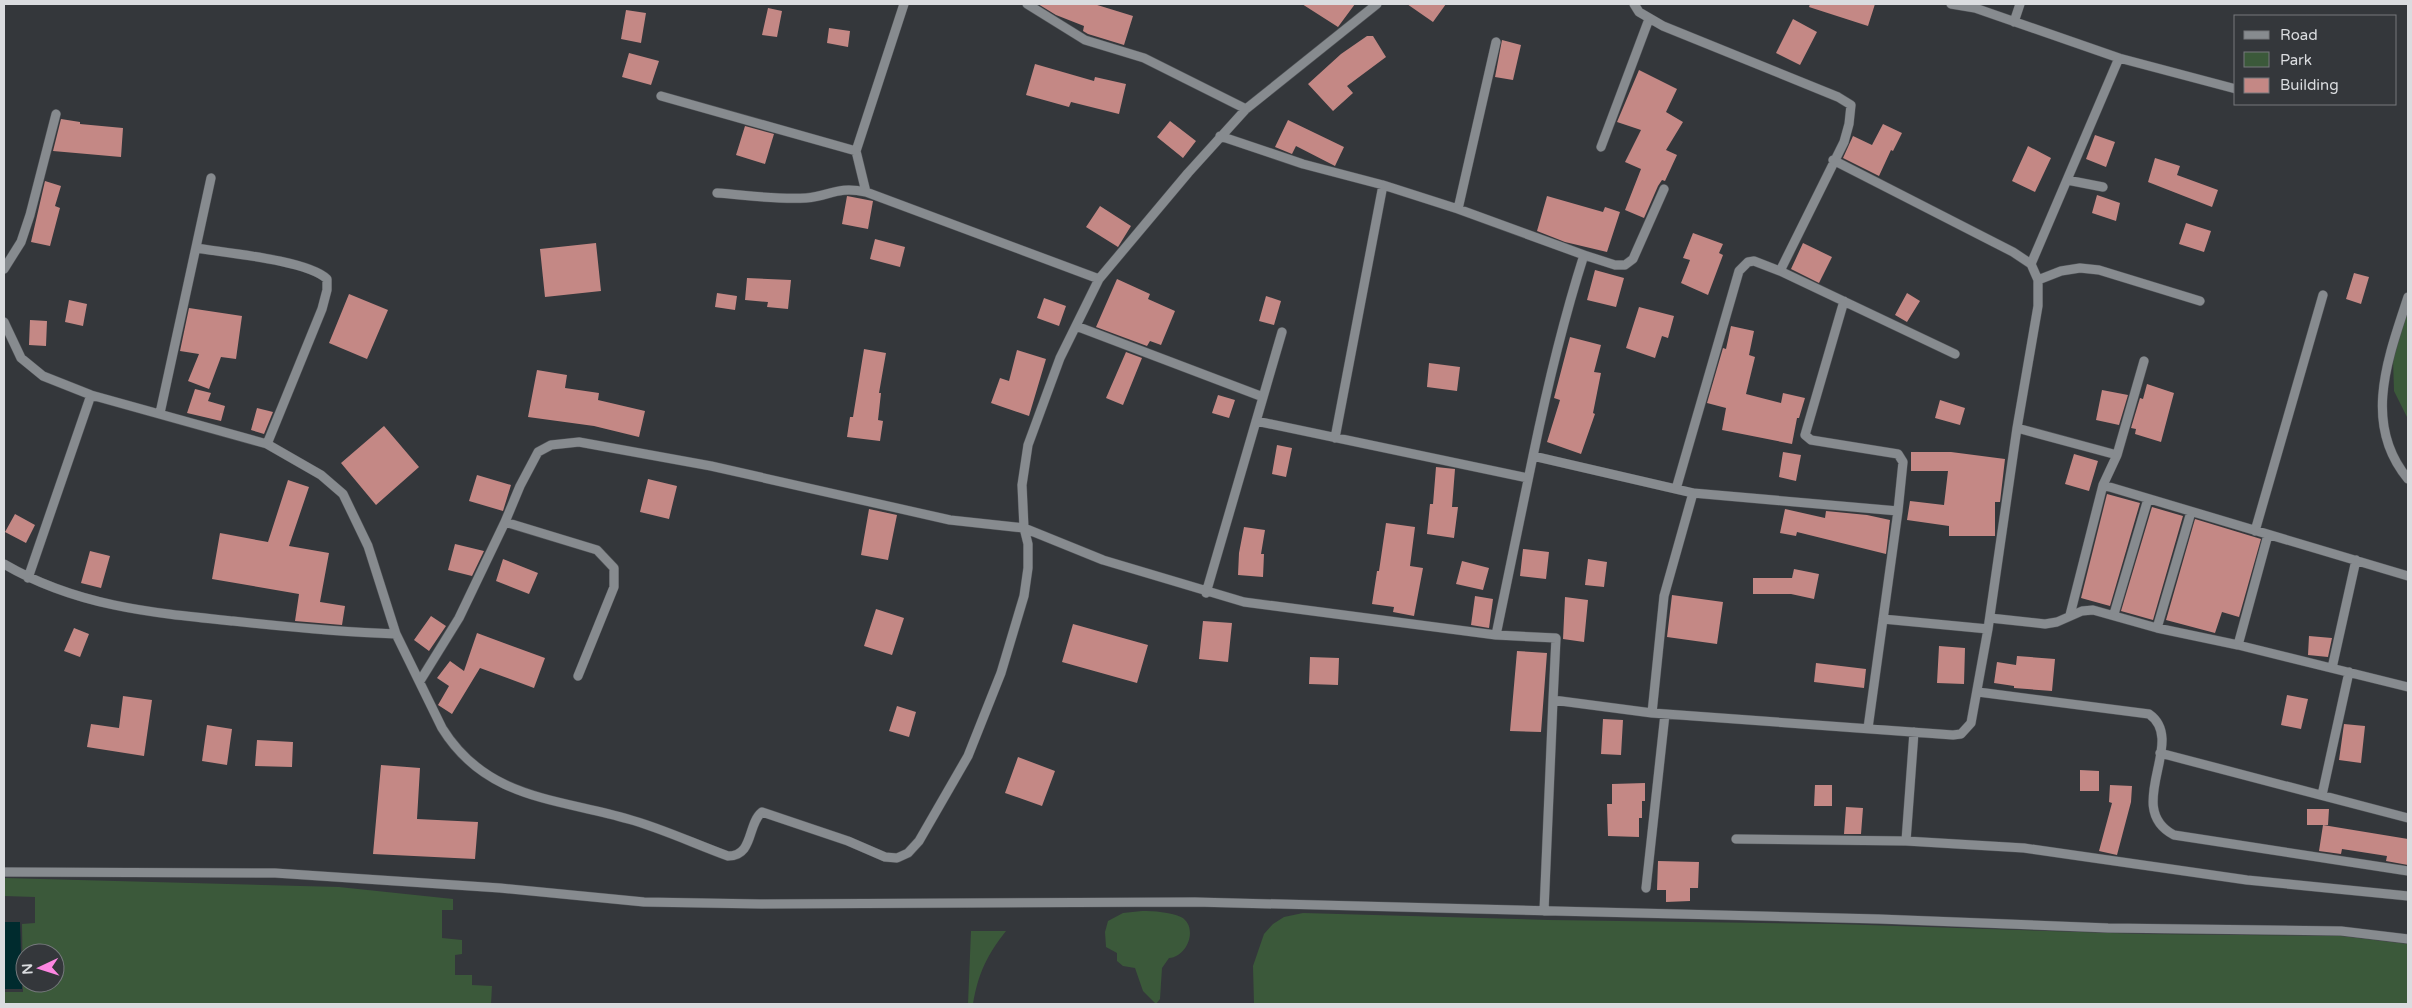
<svg xmlns="http://www.w3.org/2000/svg" width="2412" height="1008" viewBox="0 0 2412 1008" font-family="'Varela Round',sans-serif">
<style>
.green{fill:#3b593a;fill-rule:evenodd}
.water{fill:#002b2e}
.building{fill:#c48885}
.lines{fill:none;stroke-linecap:round;stroke-linejoin:round}
.minor-casing{stroke:#505357;stroke-width:10}
.minor{stroke:#878b8f;stroke-width:9}
</style>
<rect width="100%" height="100%" fill="#34373b"/>
<!-- green -->
<path class="green" d="M2408,298V419L2394,391L2393,358Z
M4,878L339,887L453,899V910H442V938L462,940V954L455,955V975H472V985L492,986L491,1004H4V992H23L22,924L35,923V897L4,896ZM25,953H55V983H25Z
M1142,911C1154,911 1170,912 1181,917C1198,926 1189,956 1169,958L1162,968L1160,999L1156,1004L1143,991L1135,968L1123,966L1117,961V953L1106,947L1105,932L1108,921L1123,913Z
M1303,913L1549,920L1836,924L2142,934L2341,936L2408,944V1004H1254L1253,966L1264,934L1273,924L1284,917Z
M971,931H1006C987,955 978,974 973,1004H968Z"/>
<!-- water -->
<path class="water" d="M4,922H20L22,989H4Z"/>
<!-- building -->
<path class="building" d="M1038,4H1094L1133,16L1124,45L1088,34L1083,31L1084,26L1056,15Z
M1302,4H1355L1338,27Z
M1407,4H1446L1433,22Z
M1810,4H1875L1868,26L1809,7Z
M768,8L782,11L777,37L762,35Z
M626,10L646,13L641,43L621,39Z
M1793,19L1817,32L1800,65L1776,53Z
M829,28L850,31L848,47L827,43Z
M1367,36H1373L1386,57L1347,86L1353,93L1333,111L1308,84L1341,54Z
M1502,40L1521,45L1513,80L1495,77Z
M629,53L659,61L651,85L622,77Z
M1035,64L1094,81L1095,77L1126,84L1119,114L1071,102L1069,107L1026,95Z
M1639,70L1677,89L1666,112L1683,122L1666,150L1677,155L1665,181L1662,180L1658,186L1644,218L1625,210L1641,169L1625,162L1641,130L1617,122Z
M61,119L80,122V124L123,128L121,157L53,151Z
M1288,120L1344,147L1335,166L1296,146L1292,154L1275,147Z
M1170,121L1196,141L1183,158L1157,137Z
M1883,124L1902,133L1893,151L1891,150L1879,176L1843,158L1853,136L1872,145Z
M745,126L774,134L765,164L736,155Z
M2095,135L2115,142L2106,167L2086,159Z
M2028,146L2051,158L2035,192L2012,181Z
M2155,158L2180,166L2177,175L2218,190L2212,207L2148,182Z
M45,181L61,186L55,206L60,208L50,246L31,242Z
M2097,195L2120,203L2116,221L2092,213Z
M847,196L873,201L868,229L842,224Z
M1547,196L1603,212L1605,207L1620,212L1607,252L1565,242L1537,231Z
M1100,206L1131,226L1118,247L1086,227Z
M2186,223L2211,231L2204,252L2179,244Z
M1693,233L1723,244L1719,253L1723,255L1708,295L1681,283L1690,260L1683,258Z
M875,239L905,247L900,267L870,259Z
M596,243L601,291L545,297L540,249Z
M1803,243L1832,257L1819,283L1791,269Z
M1595,270L1624,278L1616,307L1587,300Z
M2354,273L2369,277L2361,304L2346,299Z
M747,278L791,280L788,309L767,307L768,302L745,300Z
M1117,279L1150,294L1148,299L1175,311L1161,345L1150,341L1147,346L1096,327Z
M717,293L737,296L735,310L715,307Z
M1907,293L1920,301L1907,322L1895,315Z
M349,294L388,310L367,359L329,343Z
M1266,296L1281,301L1274,325L1259,321Z
M1044,298L1066,306L1059,326L1037,318Z
M69,300L87,304L83,326L65,322Z
M1639,307L1674,316L1668,338L1662,336L1655,358L1626,348Z
M189,308L242,316L236,359L221,357L209,389L188,381L199,354L180,351Z
M30,320L47,321L46,346L29,345Z
M1731,326L1754,331L1749,355L1755,357L1746,394L1781,403L1783,393L1805,398L1799,418H1797L1792,444L1722,430L1726,408L1707,403L1723,348L1726,349Z
M1570,337L1601,345L1594,372L1601,373L1593,413L1595,414L1581,454L1547,442L1560,400L1554,398Z
M864,349L886,353L879,393H881L878,420L883,421L880,441L847,437L850,417H853Z
M1017,350L1046,359L1029,416L991,403L1000,378L1009,381Z
M1126,352L1142,358L1123,405L1106,398Z
M1429,363L1460,367L1457,391L1427,387Z
M537,370L567,375L565,388L599,393L598,400L645,411L639,437L594,426L528,417Z
M2147,384L2174,393L2161,442L2135,434L2136,429L2131,428L2140,398L2143,399Z
M195,389L211,393L208,401L225,406L221,421L187,413Z
M2102,390L2128,395L2119,425L2096,420Z
M1218,395L1235,400L1229,418L1212,413Z
M1940,400L1965,408L1960,425L1935,418Z
M257,408L273,412L264,434L251,430Z
M384,426L419,467L376,505L341,463Z
M1277,445L1292,448L1286,477L1272,474Z
M1783,452L1801,455L1796,481L1779,477Z
M1911,452H1951L2005,459L2000,502H1995V536H1949V526L1907,520L1910,501L1944,505L1948,471H1911Z
M2074,454L2098,461L2089,491L2065,484Z
M1436,467L1455,469L1452,507H1458L1454,538L1427,534L1430,504H1433Z
M477,475L511,485L503,511L469,501Z
M648,479L677,486L669,519L640,512Z
M288,480L309,487L289,546L329,553L320,602L345,606L342,625L295,621L299,594L212,579L220,533L268,542Z
M2107,494L2140,503L2110,606L2081,598Z
M2152,507L2183,516L2153,620L2121,611Z
M869,509L897,515L888,560L861,555Z
M1785,509L1825,518L1826,511L1867,515L1890,520L1886,554L1797,532L1796,536L1780,533Z
M15,514L35,525L26,543L5,532Z
M2195,519L2261,539L2239,617L2222,612L2215,633L2166,620Z
M1386,523L1415,527L1410,566L1423,568L1414,616L1393,612L1394,607L1372,604L1377,571H1379Z
M1244,527L1265,530L1261,554H1264L1263,577L1238,575L1239,553Z
M455,544L484,551L472,576L448,570Z
M1523,549L1549,552L1546,579L1520,576Z
M90,551L110,556L101,588L81,583Z
M503,559L538,573L529,594L496,581Z
M1588,559L1607,562L1604,587L1585,585Z
M1462,561L1489,568L1483,590L1456,584Z
M1794,569L1819,574L1814,599L1791,594H1753V578H1792Z
M1672,595L1723,602L1717,644L1667,637Z
M1475,596L1493,599L1489,628L1471,625Z
M1565,597L1588,600L1584,642L1563,639Z
M876,609L904,618L892,655L864,646Z
M431,616L446,626L429,651L414,640Z
M1203,621L1232,623L1228,662L1199,659Z
M1073,624L1148,645L1137,683L1062,662Z
M74,628L89,634L80,657L64,651Z
M477,633L545,658L534,688L480,668L452,714L438,705L449,686L437,678L450,661L464,671Z
M2309,636L2332,638L2328,657L2308,655Z
M1939,646L1965,648L1964,684L1937,683Z
M1517,651L1547,653L1541,732L1510,731Z
M2017,656L2055,659L2052,691L2014,688V686L1994,683L1997,662L2016,665Z
M1310,657L1339,658L1338,685L1309,684Z
M1816,663L1866,669L1864,688L1814,682Z
M2287,695L2308,699L2301,729L2281,725Z
M123,696L152,700L144,756L87,747L91,724L119,728Z
M897,706L916,712L909,737L889,731Z
M1603,719L1623,720L1621,755L1601,754Z
M2344,724L2365,726L2361,763L2339,760Z
M207,725L232,729L227,765L202,761Z
M257,740L293,742L292,767L255,766Z
M1018,757L1055,771L1042,806L1005,793Z
M381,765L420,768L417,819L478,822L475,859L373,854Z
M2080,770L2099,771V791H2080Z
M1645,783V801H1642V818H1639V837L1608,836L1607,804H1612V784Z
M1815,785H1832V806H1814Z
M2110,785L2132,786L2131,802L2117,855L2099,851L2112,803L2109,802Z
M1846,807L1863,808L1861,834H1844Z
M2307,809H2329L2328,825H2307Z
M2323,825L2408,839V865L2386,861L2387,856L2342,849L2341,854L2319,851Z
M1658,861L1699,862L1698,888H1690V901L1666,902V890H1657Z"/>
<g class="lines">
<defs>
<path id="minor" d="M1027,4L1085,40L1144,58L1246,109
M1634,4L1639,12L1663,26L1838,97L1851,105L1849,124L1844,142L1780,271
M1951,4L1975,8L2119,58L2236,89
M2014,22L2020,4
M661,96L856,151
M1220,136L1303,164L1383,185L1458,209L1584,255C1563,321 1547,388 1533,456L1693,493L1664,596L1652,713L1553,700L1556,638L1496,635L1533,456
M1601,147L1649,19
M2067,180L2103,187
M866,192L856,151L904,4
M717,193C746,195 776,200 806,198C831,196 836,186 866,192L1099,279
M1458,209L1496,42
M196,248C226,253 307,260 327,279V290L322,309L267,444
M1584,255L1615,265H1625L1633,259L1664,189
M2031,264L2119,58
M4,269L21,242L30,215L56,114
M2038,280L2061,271L2080,268L2099,270L2200,301
M2408,297C2388,358 2362,424 2408,479
M1844,301L1805,435L1811,440L1898,454L1903,462L1898,511L1868,728
M4,322L21,358L43,376L91,395L267,444L321,475L343,494L368,546L396,634L442,728C486,799 555,798 628,819C661,828 695,844 728,856C754,856 747,824 762,812L848,841L885,857L897,858L908,853L919,841L968,756L1001,673L1024,596L1028,568V544L1024,528L1022,485L1028,445L1060,358L1099,279L1188,173L1246,109L1377,4
M1076,326L1263,397
M160,413L211,178
M1256,421L1528,478
M2017,428L2117,455
M1335,438L1383,185
M2103,485L2408,576
M1676,489L1739,271L1748,262L1754,261L1780,271L1955,354
M1693,493L1898,511
M505,522L597,550L614,568V587L578,676
M2255,531L2323,295
M4,564C76,606 152,613 233,621C287,627 341,632 396,634
M28,578L91,395
M1206,593L1282,332
M2114,614L2148,499
M2070,615L2103,485L2117,455L2144,361
M1990,618L2045,624L2057,622L2082,611L2093,610L2157,628L2238,645L2408,687
M1883,619L1988,629
M2157,628L2191,512
M2238,645L2268,535
M2332,668L2356,560
M420,681L459,618L505,522L520,486L538,452L551,445L579,442L711,466L950,520L1024,528L1103,560L1244,602L1496,635
M1978,692L2149,714C2188,741 2122,808 2174,835L2408,871
M1652,713L1953,735L1961,734L1971,723L1988,629L2017,428L2038,306V280L2031,264L2013,252L1833,160
M2160,753L2408,818
M2322,795L2349,672
M1736,839L1906,841L2024,848L2247,880L2408,896
M1906,841L1914,732
M4,872L275,873L500,888L644,902L761,904L1195,902L1879,919L2108,928L2341,931L2408,939
M1646,888L1665,714
M1544,911L1553,700"/>
</defs>
<!-- minor casing -->
<use href="#minor" class="minor-casing"/>
<!-- minor -->
<use href="#minor" class="minor"/>
</g>
<!-- border -->
<rect width="2412" height="1008" fill="none" stroke="#dadcdf" stroke-width="10"/>
<!-- legend -->
<rect x="2234" y="15" width="162" height="90" fill="#34373b" stroke="#76797d"/>
<rect x="2244" y="31" width="25" height="8" fill="#878b8f" stroke="#76797d"/>
<text x="2280" y="40" font-size="15" fill="#dadcdf">Road</text>
<rect x="2244" y="52" width="25" height="15" fill="#3b593a" stroke="#76797d"/>
<text x="2280" y="65" font-size="15" fill="#dadcdf">Park</text>
<rect x="2244" y="78" width="25" height="15" fill="#c48885" stroke="#76797d"/>
<text x="2280" y="90" font-size="15" fill="#dadcdf">Building</text>
<!-- north arrow -->
<g transform="translate(40 968) rotate(266)"><circle r="24" fill="#34373b" stroke="#76797d"/>
<path d="M0-4L9 19L0 12L-9 19Z" fill="#fd86e2"/>
<text y="-8" font-size="14" font-weight="bold" text-anchor="middle" fill="#dadcdf">N</text>
</g>
</svg>
